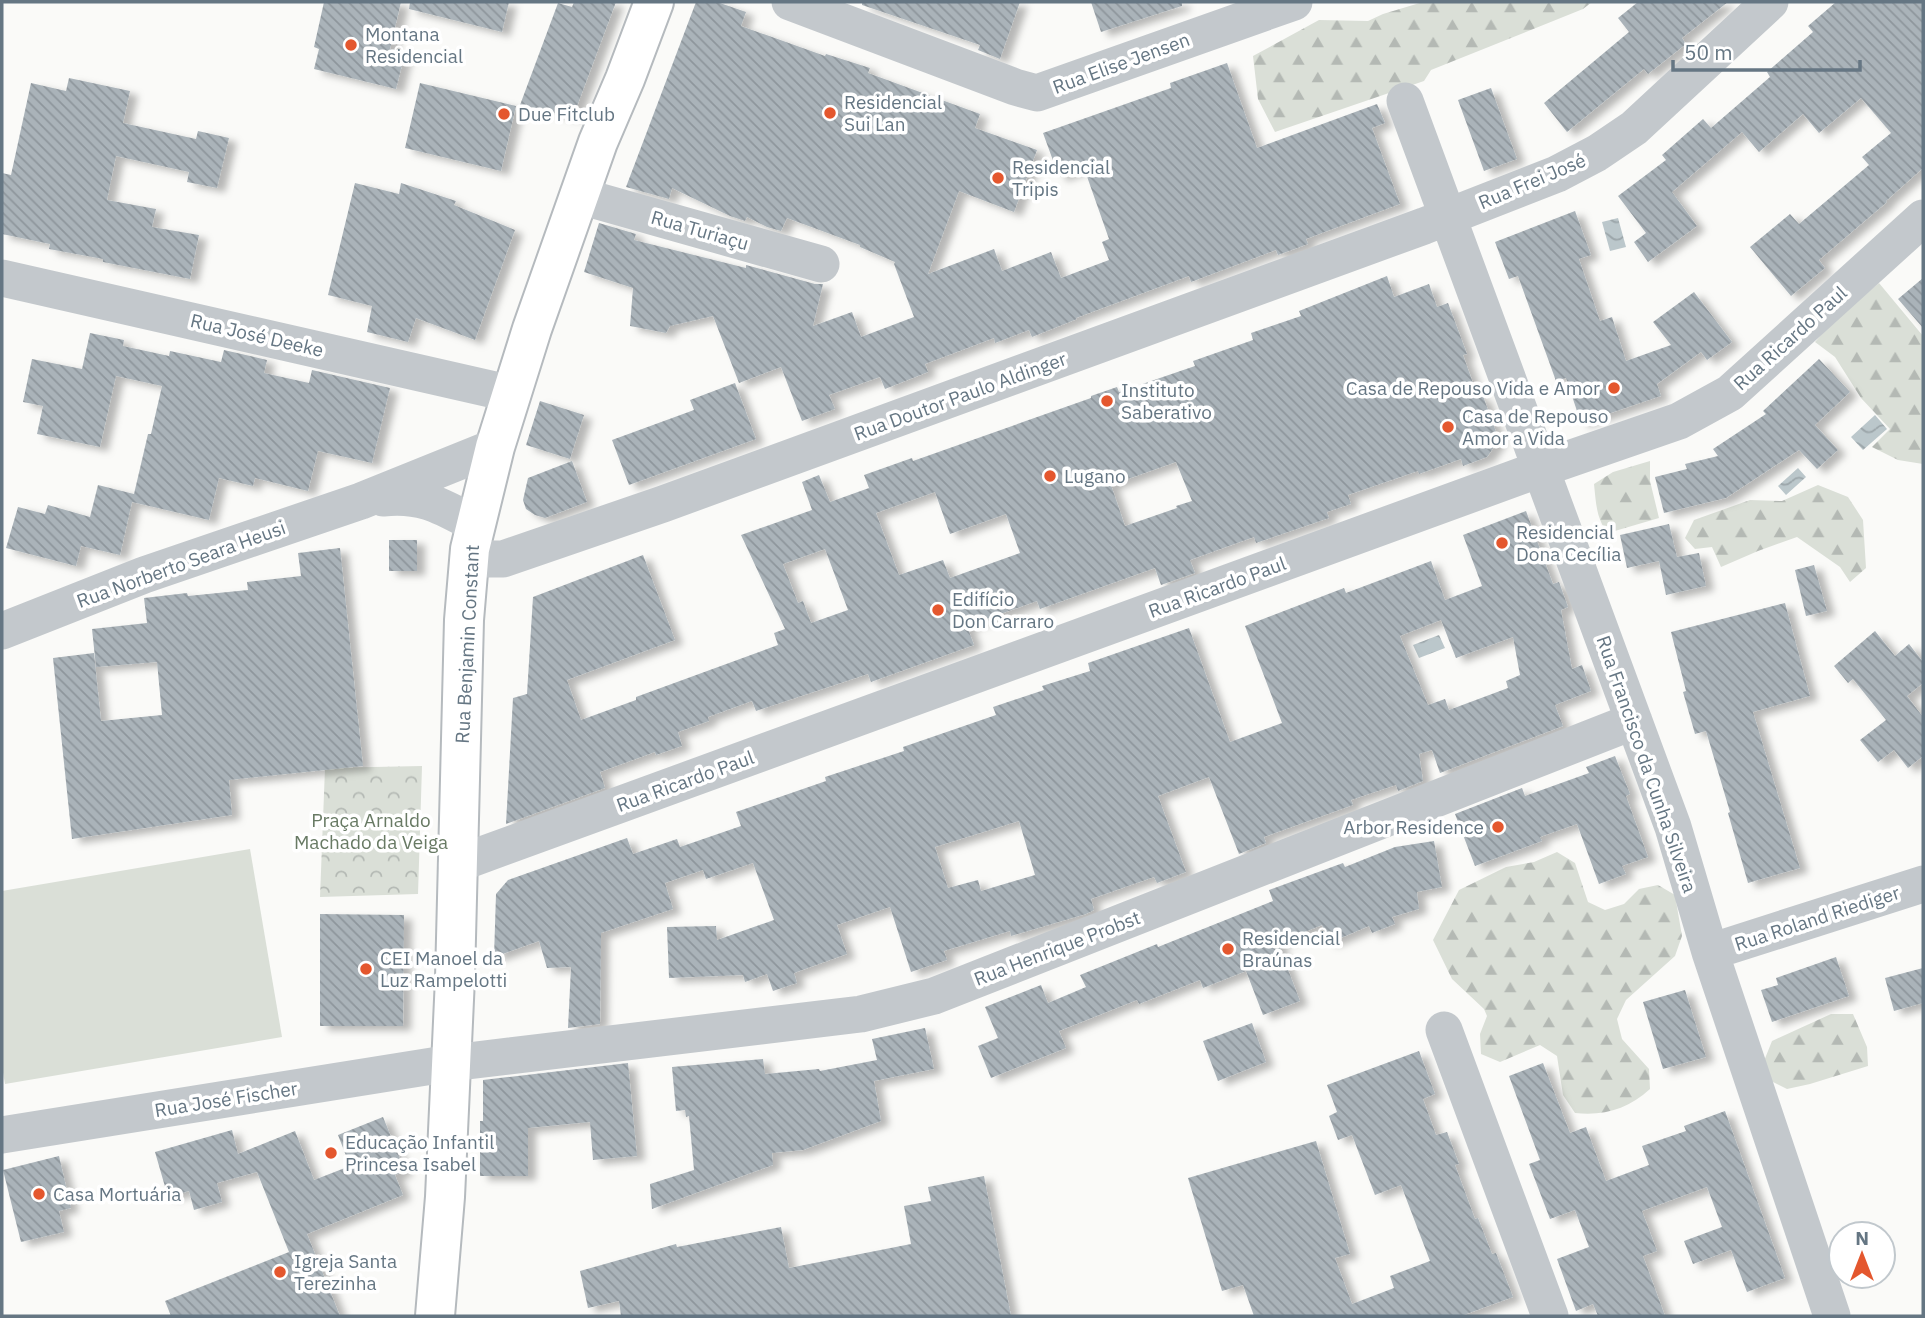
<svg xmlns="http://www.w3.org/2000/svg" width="1925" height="1318" viewBox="0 0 1925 1318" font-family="'IBM Plex Sans',sans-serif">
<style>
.grass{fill:#dadfd7}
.forest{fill:url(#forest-firs)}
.park{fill:url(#park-crowns)}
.water{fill:url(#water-waves)}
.building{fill:url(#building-back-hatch);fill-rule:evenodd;filter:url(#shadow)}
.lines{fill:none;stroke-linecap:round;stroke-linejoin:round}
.major-casing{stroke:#b5babe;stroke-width:42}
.minor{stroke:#c3c8cc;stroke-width:37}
.major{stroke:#fff;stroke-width:38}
.poi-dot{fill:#e4572e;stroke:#fff;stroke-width:2.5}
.labels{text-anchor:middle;stroke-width:7;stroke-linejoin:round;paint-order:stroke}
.poi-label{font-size:19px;fill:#657683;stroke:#fff;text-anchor:start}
.street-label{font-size:19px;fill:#657683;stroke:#fff}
.park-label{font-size:19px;fill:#687a64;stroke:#fff}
</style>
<defs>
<pattern id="forest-firs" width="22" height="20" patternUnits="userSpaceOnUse" patternTransform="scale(1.75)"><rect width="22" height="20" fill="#dadfd7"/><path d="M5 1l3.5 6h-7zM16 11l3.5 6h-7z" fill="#b4b9b4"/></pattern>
<pattern id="park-crowns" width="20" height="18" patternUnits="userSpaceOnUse" patternTransform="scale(1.75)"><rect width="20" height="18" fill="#dadfd7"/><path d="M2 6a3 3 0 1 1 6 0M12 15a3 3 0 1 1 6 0" fill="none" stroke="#b4b9b4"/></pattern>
<pattern id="water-waves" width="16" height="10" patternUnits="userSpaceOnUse" patternTransform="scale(1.75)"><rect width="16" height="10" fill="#bbc7cb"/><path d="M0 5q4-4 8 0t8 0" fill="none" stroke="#9ca6aa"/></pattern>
<pattern id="building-back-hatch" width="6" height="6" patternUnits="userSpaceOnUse" patternTransform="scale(1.75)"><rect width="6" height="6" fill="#aab3b9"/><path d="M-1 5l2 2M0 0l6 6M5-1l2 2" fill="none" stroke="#8e969c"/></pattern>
<filter id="shadow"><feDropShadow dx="8" dy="4.5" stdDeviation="3.5" flood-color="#0004"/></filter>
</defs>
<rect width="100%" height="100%" fill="#fafaf8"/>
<!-- grass -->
<path class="grass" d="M250,849L282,1037L5,1084L2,1067V891Z"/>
<!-- forest -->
<path class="forest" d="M1423,2H1592L1583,9L1431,70L1424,81L1275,132L1258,99L1253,56L1319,20L1368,21L1383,14Z
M1879,283L1923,336V464L1898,460L1872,447L1890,429L1861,398L1835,357L1815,342L1834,320Z
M1650,461V481L1659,518L1608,533C1596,519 1596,502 1594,484L1613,472Z
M1818,485L1848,497L1863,520L1866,568L1850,582L1840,567L1797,537L1758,551L1721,567L1712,547L1695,549L1685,538L1694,520L1750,500L1782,501Z
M1557,852L1575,863L1588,902L1605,910L1624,904L1639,889L1658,885L1675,895L1682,936L1675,956L1626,1000L1617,1019L1622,1039L1649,1069L1650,1089C1628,1109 1605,1116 1575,1113L1563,1095L1557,1056L1540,1045L1500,1062L1481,1054L1480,1034L1487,1016L1484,1009L1452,979L1433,940L1459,890L1506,867L1534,862Z
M1831,1014H1853L1867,1047L1868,1066L1810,1084L1787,1089L1769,1080L1764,1061L1772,1041Z"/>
<!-- park -->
<path class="park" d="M422,766L418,894L320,897L325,768Z"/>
<!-- water -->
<path class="water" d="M1618,218L1626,247L1610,251L1602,222Z
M1875,415L1887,429L1863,450L1851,437Z
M1798,468L1806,477L1786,495L1778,486Z
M1439,635L1445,648L1419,658L1413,645Z"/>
<!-- building -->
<path class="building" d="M324,2H401L390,49L405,53L396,89L314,69L319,49L314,47Z
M410,2H509L502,32L409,9Z
M574,2H616L573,117L520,105L558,3L572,7Z
M696,2H717L746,12L741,26L825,56L826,54L870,68L868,73L980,114L975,128L1037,150L1014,212L959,191L928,274L994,249L1002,271L1051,252L1061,278L1109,260L1102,242L1109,239L1084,168L1059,177L1043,133L1171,88L1170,83L1227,63L1257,148L1377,104L1385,123L1372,128L1400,204L1306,239L1308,244L1278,255L1276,250L1191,282L1189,276L1076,318L1077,319L1032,337L1029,330L995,343L994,338L925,364L928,372L885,389L880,377L829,395L835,409L802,421L781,367L739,383L713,316L670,326L666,333L630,326L633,288L584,272L599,223L636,234L634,240L746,268V265L815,284H823L813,326L852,312L861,337L914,317L894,264L895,262L860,247V245L787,218L781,231L767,227L747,217L745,221L730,216L672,188L669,199L626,187Z
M862,2H1020L1000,59L978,50L980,45L862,5Z
M1091,2H1182V6L1101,32Z
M1638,2H1728L1682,38L1686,44L1648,74L1644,69L1567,132L1544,103L1629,32L1618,18Z
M1836,2H1923V168L1886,201L1887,202L1819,260L1825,268L1791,296L1750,247L1790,214L1799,224L1869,165L1862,157L1891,133L1861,98L1819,133L1803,114L1759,152L1742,132L1672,192L1697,226L1648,262L1634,242L1646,233L1618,196L1666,160L1662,155L1703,119L1711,128L1770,77L1767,72L1813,32L1808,26Z
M69,78L130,91L123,123L196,139L198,131L229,138L217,188L187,182L189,172L116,156L107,200L156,209L152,227L199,235L190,279L103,262V259L49,249L50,244L2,234V173L11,175L31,83L66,91Z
M420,83L516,106L501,171L405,148Z
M1491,88L1517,159L1484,171L1458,100Z
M355,183L399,194L401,183L456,201L454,205L515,230L475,340L416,318L408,342L367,332L372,306L328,295Z
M1575,211L1591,255L1579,259L1600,321L1612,317L1626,361L1671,345L1653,322L1694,292L1732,342L1707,360L1701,352L1657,384L1661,396L1581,423L1566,378L1556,381L1518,276L1509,279L1495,242Z
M1387,276L1394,297L1429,284L1437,307L1448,303L1467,354L1463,355L1478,397L1483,396L1499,440L1487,457L1463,466L1461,459L1419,474L1418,471L1348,495L1351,504L1327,512L1329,518L1256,543L1254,537L1190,560L1195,573L1161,585L1155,568L1040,609L1037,601L967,626L974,645L871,682L868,674L756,711L752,701L708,717L709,721L678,732L682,746L656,755L655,752L600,772L605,788L506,824L513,698L527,694L533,597L643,555L675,640L567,680L581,720L636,700V697L778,645L774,633L785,629L741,535L812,510L802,482L819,475L830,502L869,488L864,475L912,458L913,461L1091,398V396L1117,387L1119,392L1195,366L1193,361L1253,340L1251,333L1301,316L1299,311ZM1176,462L1192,501L1176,506L1177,508L1125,526L1111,485ZM935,492L950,534L1006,514L1020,553L950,578L943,560L899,575L876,513ZM825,549L848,610L811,623L803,601L798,603L783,564Z
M1923,278V328L1898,299Z
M90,333L124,340L123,346L169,356L170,351L221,362L224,350L267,360L264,373L309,383L312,370L390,388L372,463L318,451L308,491L255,478L253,486L219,478L209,520L132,502L120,555L81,546L76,566L6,548L18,507L45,514L48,505L90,517L98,485L134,494L148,434H151L162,386L116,376L100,447L37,434L43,406L23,402L32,359L82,369Z
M1819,359L1850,392L1815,425L1838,450L1817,469L1799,450L1726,498L1664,513L1655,477L1687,469L1685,464L1718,456L1713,449L1766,414L1763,411Z
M735,383L756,439L629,485L612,440L694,410L690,400Z
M540,401L584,415L570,459L526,445Z
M572,461L587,502L545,518L535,515L526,509L523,500L528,478Z
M1526,511L1553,584L1559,582L1568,607L1561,610L1572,669L1582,665L1591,691L1555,705L1563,726L1440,773L1432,750L1419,754L1423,781L1398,791L1396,785L1351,800L1353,805L1264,837L1266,843L1239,854L1209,777L1158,796L1186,872L1157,883L1154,877L1091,899L1094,910L1086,914L1011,936L1010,931L944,951L947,960L911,972L890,907L837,925L847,954L794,973L797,983L773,991L767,974L745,982L743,975L669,978L667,927L716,926L717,940L774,920L753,863L706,879L703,870L665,883L673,909L601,933L600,1024L568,1028L571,967L547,968L539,941L494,957L496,894L508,880L627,838L633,854L677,839L680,847L741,826L736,812L826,781L825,777L904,751L903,747L996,715L993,707L1044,690L1042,686L1090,671L1088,663L1189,628L1230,742L1282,723L1245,626L1344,588L1346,593L1431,561L1445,600L1482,586L1463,535ZM1441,620L1456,658L1513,637L1520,675L1506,681L1508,688L1449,710L1445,699L1428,705L1400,636ZM1019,821L1035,875L981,891L978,880L948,888L935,847Z
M1669,524L1677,557L1699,553L1706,586L1666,595L1659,561L1627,568L1620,535Z
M389,540H417V571H389Z
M340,548L363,766L229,780L232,815L72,839L53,658L94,653L101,721L162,715L157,662L96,667L92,629L147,623L144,598L187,593L188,596L248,590L247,582L301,576L298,553Z
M1814,565L1827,611L1806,616L1795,570Z
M1785,603L1810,696L1753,712L1800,868L1748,883L1728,813L1730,812L1706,731L1695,734L1683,692L1686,691L1671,632Z
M1875,631L1895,656L1909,644L1923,662V683L1907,696L1923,717V756L1908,768L1894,750L1878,762L1860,740L1886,720L1853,679L1848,683L1834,666Z
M1615,756L1630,794L1626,796L1648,857L1622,866L1626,874L1599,884L1577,824L1540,837L1542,841L1475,866L1455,814L1522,788L1525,796L1589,773L1586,767Z
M1434,841L1442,887L1417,892L1419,909L1392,917L1395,924L1372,933L1369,926L1329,943L1322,925L1278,943L1300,1001L1263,1015L1246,971L1203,988L1200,980L1139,1004L1137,1000L1059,1031L1066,1048L991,1078L978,1046L998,1038L985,1007L1041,985L1048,1003L1086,987L1080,975L1157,944L1158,947L1273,901L1269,890L1343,863L1345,867L1395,847Z
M320,914L404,915L403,1026H320Z
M1836,957L1849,996L1772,1022L1761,990L1778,985L1776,978Z
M1923,968V1003L1894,1011L1885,978Z
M1685,990L1706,1057L1663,1069L1643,1002Z
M1252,1023L1266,1062L1218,1081L1203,1041Z
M925,1028L934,1069L874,1081L881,1121L803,1150L772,1153L773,1165L652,1209L650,1184L694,1170L689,1116L686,1117L685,1110L676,1111L672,1067L763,1059L765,1074L819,1069L820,1071L877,1060L872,1039Z
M1419,1051L1435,1094L1423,1099L1436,1135L1447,1132L1459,1164L1455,1165L1475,1219L1478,1218L1492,1254L1496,1253L1513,1297L1461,1316H1254L1243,1285L1222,1291L1188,1178L1316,1141L1350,1254L1335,1258L1352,1304L1394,1288L1390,1276L1430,1261L1401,1185L1375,1195L1352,1135L1338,1140L1329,1116L1337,1112L1327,1085Z
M628,1063L637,1156L593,1160L590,1122L528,1128V1176H480V1121H483V1080Z
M1543,1063L1570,1133L1586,1127L1606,1181L1649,1165L1642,1146L1686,1131L1684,1126L1725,1111L1785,1278L1747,1292L1731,1250L1693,1264L1684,1241L1722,1227L1707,1187L1642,1211L1657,1251L1643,1256L1665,1316H1598L1593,1304L1576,1311L1557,1259L1589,1247L1575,1210L1550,1219L1529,1164L1540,1160L1509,1076Z
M383,1117L405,1171L395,1175L403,1195L307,1234L340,1316H171L165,1301L289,1252L257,1172L217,1183L222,1202L194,1210L189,1191L168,1197L155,1152L232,1130L238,1154L295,1131L314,1180L350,1166L338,1135Z
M59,1156L71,1208L59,1211L64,1232L21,1242L3,1170Z
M984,1176L1011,1316H621L619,1301L588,1308L580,1271L676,1244L677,1247L781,1227L789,1268L911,1244L904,1206L931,1201L928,1187Z"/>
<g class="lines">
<defs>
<path id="major" d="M435,1316L445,1197L455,978L464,620L470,549L495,447L532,329L598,142L625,79L654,2"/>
</defs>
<!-- major casing -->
<use href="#major" class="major-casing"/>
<!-- minor -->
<path class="minor" d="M790,2L1015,87L1037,93L1294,2
M1405,101L1673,827L1710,952L1832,1316
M580,196L821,264
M2,278L512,394
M383,498C423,494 441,506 475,524
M469,559H503L663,504L1424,226L1557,174L1597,153L1634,128L1770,2
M2,631L144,575L361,501L495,447
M457,864L1540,469L1679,421L1730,393L1923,218
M1710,952L1923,884
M1444,1030L1550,1316
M2,1135L451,1063L861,1014L934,996L1634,721"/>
<!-- major -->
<use href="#major" class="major"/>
</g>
<!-- markers -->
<g class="poi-dot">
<circle cx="351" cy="45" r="7"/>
<circle cx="830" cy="113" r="7"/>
<circle cx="504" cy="114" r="7"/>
<circle cx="998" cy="178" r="7"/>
<circle cx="1614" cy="388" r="7"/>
<circle cx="1107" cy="401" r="7"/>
<circle cx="1448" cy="427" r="7"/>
<circle cx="1050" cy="476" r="7"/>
<circle cx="1502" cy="543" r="7"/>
<circle cx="938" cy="610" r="7"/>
<circle cx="1498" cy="827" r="7"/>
<circle cx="1228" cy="949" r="7"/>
<circle cx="366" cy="969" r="7"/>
<circle cx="331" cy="1153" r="7"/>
<circle cx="39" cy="1194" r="7"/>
<circle cx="280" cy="1272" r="7"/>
</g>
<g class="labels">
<!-- poi labels -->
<g class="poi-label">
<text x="365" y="41">Montana<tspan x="365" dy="22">Residencial</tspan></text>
<text x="844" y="109">Residencial<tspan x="844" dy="22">Sui Lan</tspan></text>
<text x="518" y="121">Due Fitclub</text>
<text x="1012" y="174">Residencial<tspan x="1012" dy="22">Tripis</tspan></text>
<text x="1600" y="395" text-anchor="end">Casa de Repouso Vida e Amor</text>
<text x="1121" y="397">Instituto<tspan x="1121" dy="22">Saberativo</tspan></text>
<text x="1462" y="423">Casa de Repouso<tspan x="1462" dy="22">Amor a Vida</tspan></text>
<text x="1064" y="483">Lugano</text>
<text x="1516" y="539">Residencial<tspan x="1516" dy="22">Dona Cecília</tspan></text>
<text x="952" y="606">Edifício<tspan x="952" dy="22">Don Carraro</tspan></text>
<text x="1484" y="834" text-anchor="end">Arbor Residence</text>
<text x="1242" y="945">Residencial<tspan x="1242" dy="22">Braúnas</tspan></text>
<text x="380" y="965">CEI Manoel da<tspan x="380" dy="22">Luz Rampelotti</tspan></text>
<text x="345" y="1149">Educação Infantil<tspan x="345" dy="22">Princesa Isabel</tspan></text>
<text x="53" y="1201">Casa Mortuária</text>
<text x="294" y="1268">Igreja Santa<tspan x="294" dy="22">Terezinha</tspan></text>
</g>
<!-- street labels -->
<g class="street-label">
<text transform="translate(1121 63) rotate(-20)" y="7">Rua Elise Jensen</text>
<text transform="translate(1532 181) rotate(-23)" y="7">Rua Frei José</text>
<text transform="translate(700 230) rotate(16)" y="7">Rua Turiaçu</text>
<text transform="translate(257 335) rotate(13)" y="7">Rua José Deeke</text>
<text transform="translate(1790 338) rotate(-42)" y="7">Rua Ricardo Paul</text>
<text transform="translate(960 396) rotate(-20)" y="7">Rua Doutor Paulo Aldinger</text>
<text transform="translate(181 564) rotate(-20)" y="7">Rua Norberto Seara Heusi</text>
<text transform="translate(1217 587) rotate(-20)" y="7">Rua Ricardo Paul</text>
<text transform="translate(467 644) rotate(-87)" y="7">Rua Benjamin Constant</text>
<text transform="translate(1647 764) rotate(71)" y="7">Rua Francisco da Cunha Silveira</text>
<text transform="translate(685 781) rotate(-20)" y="7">Rua Ricardo Paul</text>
<text transform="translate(1817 918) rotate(-18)" y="7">Rua Roland Riediger</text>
<text transform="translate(1057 948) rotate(-21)" y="7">Rua Henrique Probst</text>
<text transform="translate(226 1099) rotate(-9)" y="7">Rua José Fischer</text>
</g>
<!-- park labels -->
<g class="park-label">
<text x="371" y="827">Praça Arnaldo<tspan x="371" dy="22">Machado da Veiga</tspan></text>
</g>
</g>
<!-- border -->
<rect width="1925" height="1318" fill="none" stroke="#657683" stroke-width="7"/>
<!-- north arrow -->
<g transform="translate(1862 1255)"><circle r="33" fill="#ffffff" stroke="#c1c8cd" stroke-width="2"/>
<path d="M0-5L12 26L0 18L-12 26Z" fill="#e4572e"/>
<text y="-10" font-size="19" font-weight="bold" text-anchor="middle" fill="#657683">N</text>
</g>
<!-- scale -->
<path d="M1673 60v10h187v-10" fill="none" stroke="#657683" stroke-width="3.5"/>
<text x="1684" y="60" font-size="21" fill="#657683" stroke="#ffffff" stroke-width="5" paint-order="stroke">50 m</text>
</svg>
